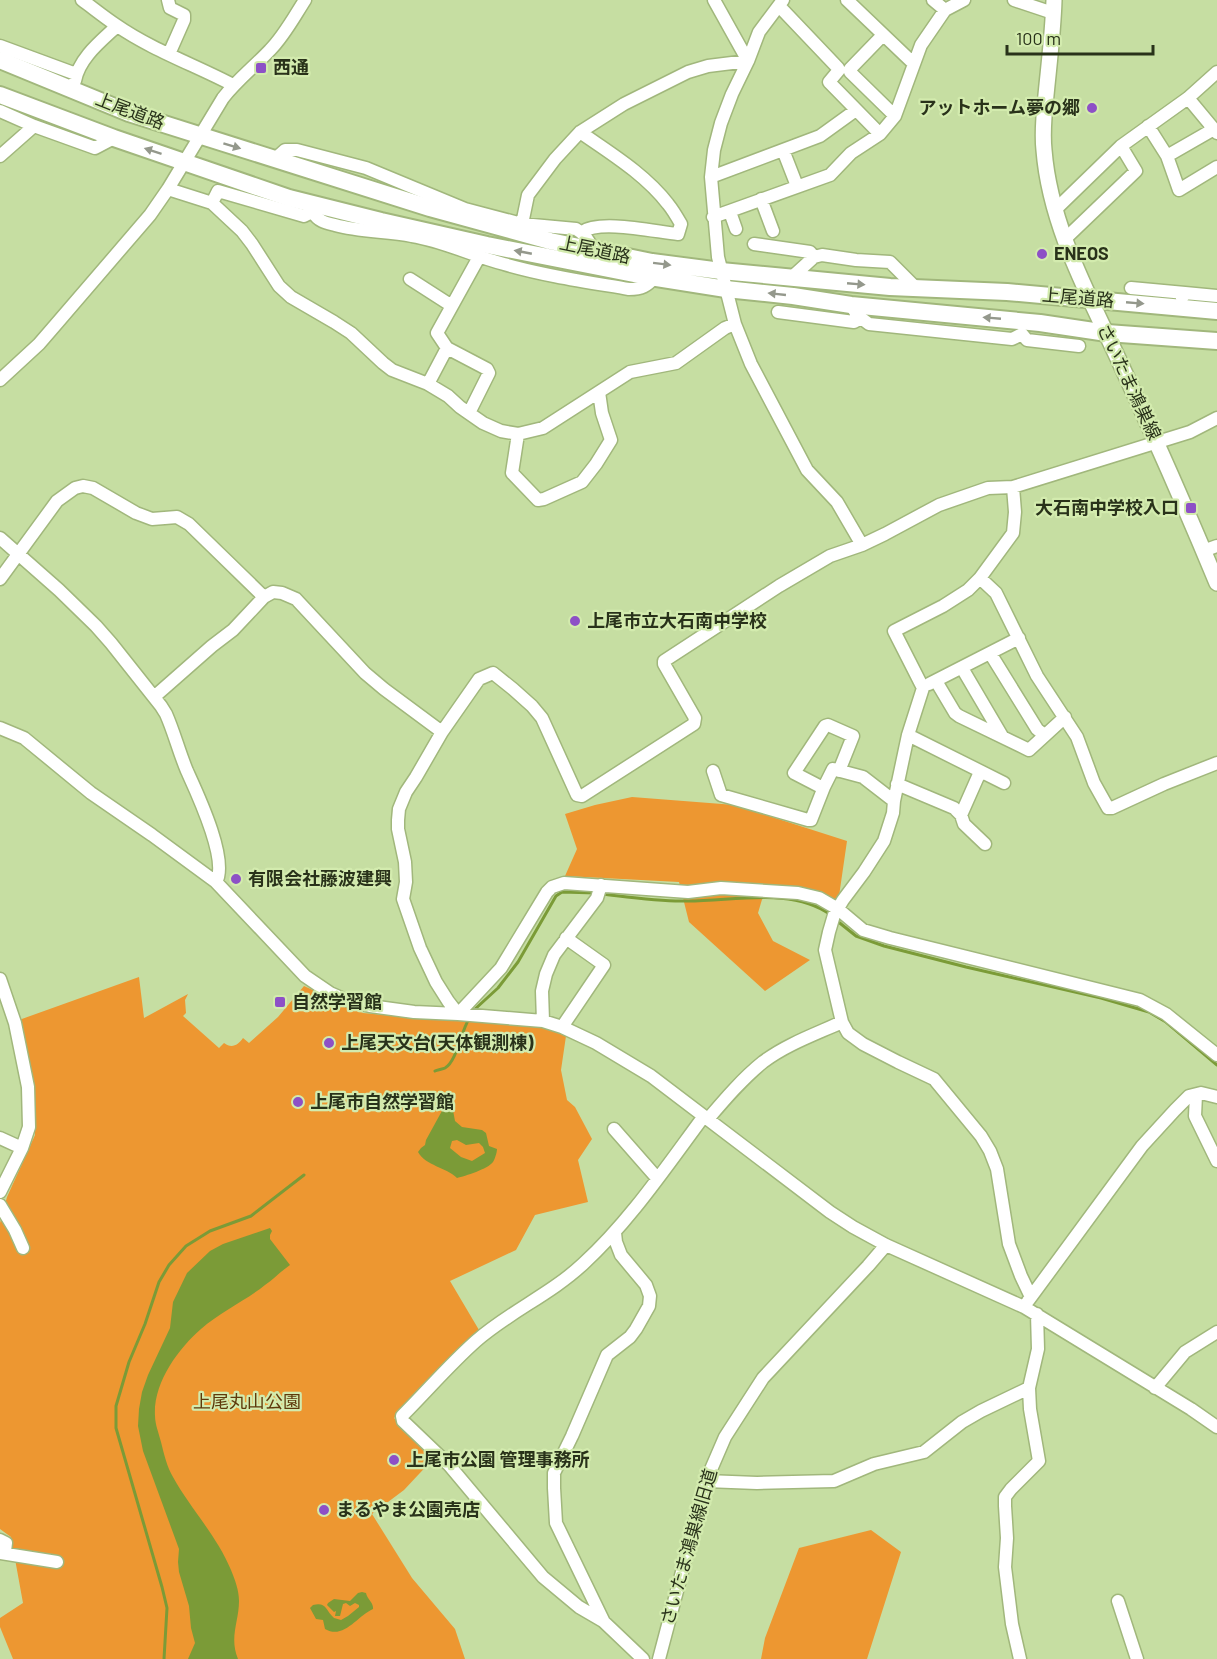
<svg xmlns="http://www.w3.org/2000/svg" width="1217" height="1659" viewBox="0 0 1217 1659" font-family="Barlow,'Noto Sans JP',sans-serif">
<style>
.green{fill:#ed9731}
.water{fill:#7b9b37;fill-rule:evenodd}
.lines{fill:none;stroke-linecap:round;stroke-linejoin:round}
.stream{stroke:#7b9b37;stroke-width:3}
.minor-casing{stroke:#a1b77c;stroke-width:15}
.major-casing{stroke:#a1b77c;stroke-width:18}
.highway-casing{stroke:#a1b77c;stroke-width:20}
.minor{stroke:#fff;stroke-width:12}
.major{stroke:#fff;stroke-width:15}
.highway{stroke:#fff;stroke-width:16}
.oneway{fill:#94988c}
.poi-dot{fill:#8d50c6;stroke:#d3ebae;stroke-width:2}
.labels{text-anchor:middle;stroke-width:4.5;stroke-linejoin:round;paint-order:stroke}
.poi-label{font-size:18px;font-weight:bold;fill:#29321a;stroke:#d3ebae;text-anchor:start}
.street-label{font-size:18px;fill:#29321a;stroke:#d3ebae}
.park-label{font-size:18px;fill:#5f390b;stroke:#d3ebae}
</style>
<rect width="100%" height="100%" fill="#c6dea2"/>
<!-- green -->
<path class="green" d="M632,797L735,805L847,841L838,903L766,886L758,913L773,941L810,960L765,991L689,922L679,882L565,876L577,849L565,814L595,805Z
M139,977L144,1018L188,994L185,1000L186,1013L183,1016L219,1048L224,1043C232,1049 238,1045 243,1038L249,1043L278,1017L304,986L363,1013L444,1020L522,1024L548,1029L566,1036L561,1070L567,1100L575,1107L592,1139L578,1160L588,1202L535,1215L516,1250L450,1281L479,1330L394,1418L434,1458L404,1490L372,1514L412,1578L455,1629L465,1659H13L0,1627V1618L23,1603L11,1537L0,1529V1223L7,1197L35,1135L32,1080L19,1020Z
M871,1530L901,1552L867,1659H761L765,1638L799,1548Z"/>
<!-- water -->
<path class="water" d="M452,1105L455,1121L462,1127L482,1130L486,1133L489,1146L497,1149C497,1152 495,1159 493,1162C488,1169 465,1176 457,1178C446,1167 426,1166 418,1152L421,1148L425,1145L426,1140L443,1109L446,1106ZM457,1140L466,1145L479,1143L483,1147L485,1153L472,1161L461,1157L450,1148L452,1141Z
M270,1228L272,1231L270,1235V1239L290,1265C281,1271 274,1279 265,1285C245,1301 220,1312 201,1329C178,1349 153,1383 155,1416C155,1424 159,1434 161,1442C164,1454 167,1467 173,1477C190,1508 217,1536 231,1570C235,1580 239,1590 239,1601C239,1622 229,1637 238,1659H188L195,1643L191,1628L189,1606L179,1572L178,1562L179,1549L143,1451L138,1426L139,1409L142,1392L148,1375L170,1328L173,1302L187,1273L210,1251L223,1244Z
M362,1592L366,1593C367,1599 374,1603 373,1609C357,1616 344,1640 325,1629L323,1620L316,1619L310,1608L313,1605C327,1602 325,1610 334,1618L341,1620L348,1616L359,1607V1605L355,1603L350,1606L346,1603L343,1604L340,1616H335L336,1611L334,1612L327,1605L328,1603L334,1599L350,1601L358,1593Z"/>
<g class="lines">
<!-- stream -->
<path class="stream" d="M602,894C628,897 655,901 681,901C728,903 790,885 831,915
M836,920L856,936L884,946L966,967L1101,998L1149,1012L1166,1022L1217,1065
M474,1010L498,988L518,962L556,896L562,892L596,893
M435,1071C437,1070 443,1069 445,1068C457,1061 461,1031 469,1019
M164,1659L167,1608L162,1587L116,1428V1406L129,1362L145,1324L159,1282L169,1265L186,1246L210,1231L251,1216L304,1175"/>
<defs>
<path id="minor" d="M82,0C93,8 104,17 116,25C152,50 195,65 233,85
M168,0L170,8L184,15V20L169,54
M783,0L759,32L748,61L732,94L721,123L714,150L711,177L718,257L735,324L751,364L807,470L837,502L862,545
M847,0L913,63
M933,0L945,10
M1014,0L1053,13
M779,6L838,68L839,70L829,82L880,134
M883,35L850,69V72L895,116
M0,46L76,74
M75,81C79,58 101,41 117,26
M1188,98L1217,133
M0,111L34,126L95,148L114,138
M1148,126L1167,156L1179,190L1217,167
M580,132C610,153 645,174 668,204C673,210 677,217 681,224L678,234C656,232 600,219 582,232
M783,150L797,186
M0,156L34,126
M1167,156L1214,129
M275,159L285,150H297L366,168L465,209L522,224L576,229C585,234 588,240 593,249
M711,177L820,136L856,110
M168,189L212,203L242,231L252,244L279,286L291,297L334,322L351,333L383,363L392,370L428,384L448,396L460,407L483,423L501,431L518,434L543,428L630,372L676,363L725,328L735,324
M761,199L773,231
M212,203L218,191L304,216L312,212
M310,203C312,211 314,217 322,221C326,223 331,224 335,225C360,232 387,231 412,236C444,241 473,256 504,264C545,276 588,282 629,289C642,289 647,286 655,277
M1055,210L1121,146L1188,98L1217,72
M730,212L736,229
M713,217L830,175L851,153L880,134L895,116L921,45L945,10L964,0
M522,224L528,195L555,159L580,132L624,104L688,72L708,66L748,61L714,0
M1065,239L1136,171L1121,146
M754,244L810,252L814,257
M791,278L814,257L822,255L856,260L890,262L917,289
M410,279L452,306
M1131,288L1185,293
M1182,298L1185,293L1217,296
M851,305L857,315L869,324L1012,339L1022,334L1027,340L1079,346
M778,312L854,322L861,318
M0,380L39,344L58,322L150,215L168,189L223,98C237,80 254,67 270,50C284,36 294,17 305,0
M428,384L447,348
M469,413L489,373L487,369L447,348L437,333L479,257
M518,434L512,473L538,500L544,499L582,482L596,464L611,440L602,413L599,392
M1013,487L1015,512L1013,533L980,578L968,590L943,606L894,631L923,688L908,735L894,801L893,813L884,841L864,872L843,900L834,915L829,932L825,950L842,1022L848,1033L863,1044L898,1062L934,1079L981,1136L990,1151L997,1169L1009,1244L1021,1276L1031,1297
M0,538L59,590L96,626L111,643L161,706L166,714C174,732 179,752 187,771C197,793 229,860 216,882
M1203,551L1217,546
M980,578L996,593L1037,676L1077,737L1094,783L1108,808H1112L1164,784L1217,763
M0,579L57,501L75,488L83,486L93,488L136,513L152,519L177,517L189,524L264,597
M990,653L1037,729L1044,735
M962,668L1002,736
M936,681L955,713L959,716L1029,750L1065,717
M929,684L1019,638
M154,697L212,646L233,630L264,597L273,592L282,593L296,599L365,673L384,689L442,732
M0,728L24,738L91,793L152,835L216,882L305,976L330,993L346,1000L370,1006L414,1012L458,1014L543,1021L562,1027L596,1043L651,1076L830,1212L853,1227L886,1245L1024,1307L1191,1409L1217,1427
M908,735L1004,783
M713,771L721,795L808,820H811L824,787
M839,771L853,736L828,725L825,726L794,773L821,787H824L833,769L863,777L894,801
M897,784L954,808L961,815L964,824L985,844
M961,815L980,772
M0,979L15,1023L28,1087L29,1127L22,1148L0,1192
M458,1014L448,1001L436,982L420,948L403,899L406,882L405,862L398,829V820L399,809L406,792L416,777L442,732L479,679L493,673L513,689L532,706L542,718L577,795L582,796L694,724L695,718L664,664V661L779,586L830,556L862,545L885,534L939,505L988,488L1013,487L1190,432L1217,418
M458,1014L501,968L547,892L552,887L564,883L688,892L721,888L798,893L819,898L838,909L863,930L890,938L1140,1000L1166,1014L1217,1055
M543,1021L542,991L546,974L554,955L597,898L601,885
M562,1027L604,965L566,938
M1196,1095L1195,1116L1217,1161
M708,1119C725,1099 743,1078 763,1062C787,1044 816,1034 842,1022
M614,1129L657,1178
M0,1138L22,1148
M0,1205L15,1230L23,1248
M1028,1301L1142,1146L1175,1110L1189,1096L1201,1093L1217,1097
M1155,1388L1185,1352L1217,1332
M706,1481L757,1483L834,1481L874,1464L924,1452L962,1422L981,1411L1029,1388
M0,1540L6,1543L5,1551L0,1553
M0,1553L57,1562
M1118,1601L1137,1659
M603,1620L556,1523L554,1488V1473L572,1436L607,1355L630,1337L636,1329L649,1306L650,1296L646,1285L621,1255L616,1242L615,1233
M643,1659L603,1621L579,1607L543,1577L449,1465L403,1421L402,1416C427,1391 450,1364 476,1341C509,1312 551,1294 583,1264C630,1221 666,1167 704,1116
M659,1659L706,1481L725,1437L763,1378L868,1266L886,1245
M1020,1659L1012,1624L1005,1567L1007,1538L1005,1506V1497L1011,1489L1039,1461L1030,1409L1029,1388L1038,1349L1037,1314"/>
<path id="major" d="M1054,0C1053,32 1049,64 1046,95C1044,113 1042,132 1044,150C1050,227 1090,297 1122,367C1155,438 1187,511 1217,583"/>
<path id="highway" d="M0,60L129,113L430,208L550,241L652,262L721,271L890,287L1007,292L1217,311
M0,95L114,138L289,198L381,221L487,245L644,276L726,289L793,296L851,305L1040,323L1107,333L1217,341"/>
</defs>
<!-- minor casing -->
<use href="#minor" class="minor-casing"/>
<!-- major casing -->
<use href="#major" class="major-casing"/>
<!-- highway casing -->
<use href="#highway" class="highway-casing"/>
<!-- minor -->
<use href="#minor" class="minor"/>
<!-- major -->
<use href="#major" class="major"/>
<!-- highway -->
<use href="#highway" class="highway"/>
</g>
<!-- one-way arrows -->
<defs><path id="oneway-solid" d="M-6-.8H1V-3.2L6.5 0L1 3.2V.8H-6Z" transform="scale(1.5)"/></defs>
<g class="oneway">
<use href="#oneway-solid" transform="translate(232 146) rotate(17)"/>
<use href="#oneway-solid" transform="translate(153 151) rotate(-162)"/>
<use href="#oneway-solid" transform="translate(523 252) rotate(-169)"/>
<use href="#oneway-solid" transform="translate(662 264) rotate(7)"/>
<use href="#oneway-solid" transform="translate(856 284) rotate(5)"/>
<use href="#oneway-solid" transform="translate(777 294) rotate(-174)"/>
<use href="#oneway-solid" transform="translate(1135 303) rotate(5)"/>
<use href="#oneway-solid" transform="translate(992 318) rotate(-175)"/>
</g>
<!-- markers -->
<g class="poi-dot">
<rect x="255" y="62" width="12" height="12" rx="3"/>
<circle cx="1092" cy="108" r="6"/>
<circle cx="1042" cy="254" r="6"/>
<rect x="1185" y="502" width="12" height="12" rx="3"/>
<circle cx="575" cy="621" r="6"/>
<circle cx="236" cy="879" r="6"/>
<rect x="274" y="996" width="12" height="12" rx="3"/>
<circle cx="329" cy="1043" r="6"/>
<circle cx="298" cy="1102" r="6"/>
<circle cx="394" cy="1460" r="6"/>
<circle cx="324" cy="1510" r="6"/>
</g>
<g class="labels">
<!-- poi labels -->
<g class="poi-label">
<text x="273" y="74">西通</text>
<text x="1080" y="114" text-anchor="end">アットホーム夢の郷</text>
<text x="1054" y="260">ENEOS</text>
<text x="1179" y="514" text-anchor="end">大石南中学校入口</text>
<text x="587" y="627">上尾市立大石南中学校</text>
<text x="248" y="885">有限会社藤波建興</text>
<text x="292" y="1008">自然学習館</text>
<text x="341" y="1049">上尾天文台(天体観測棟)</text>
<text x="310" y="1108">上尾市自然学習館</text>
<text x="406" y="1466">上尾市公園 管理事務所</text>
<text x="336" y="1516">まるやま公園売店</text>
</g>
<!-- street labels -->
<g class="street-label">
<text transform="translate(130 111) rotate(21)" y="6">上尾道路</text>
<text transform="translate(595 250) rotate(12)" y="6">上尾道路</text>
<text transform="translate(1078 298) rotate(5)" y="6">上尾道路</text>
<text transform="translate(1129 382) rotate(65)" y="6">さいたま鴻巣線</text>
<text transform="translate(689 1547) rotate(-74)" y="6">さいたま鴻巣線旧道</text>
</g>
<!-- park labels -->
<g class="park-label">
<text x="247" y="1408">上尾丸山公園</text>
</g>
</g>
<!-- scale -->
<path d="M1007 45v9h146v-9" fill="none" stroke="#29321a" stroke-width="3"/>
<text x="1016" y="45" font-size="18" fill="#29321a" stroke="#d3ebae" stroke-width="4.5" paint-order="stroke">100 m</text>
</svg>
